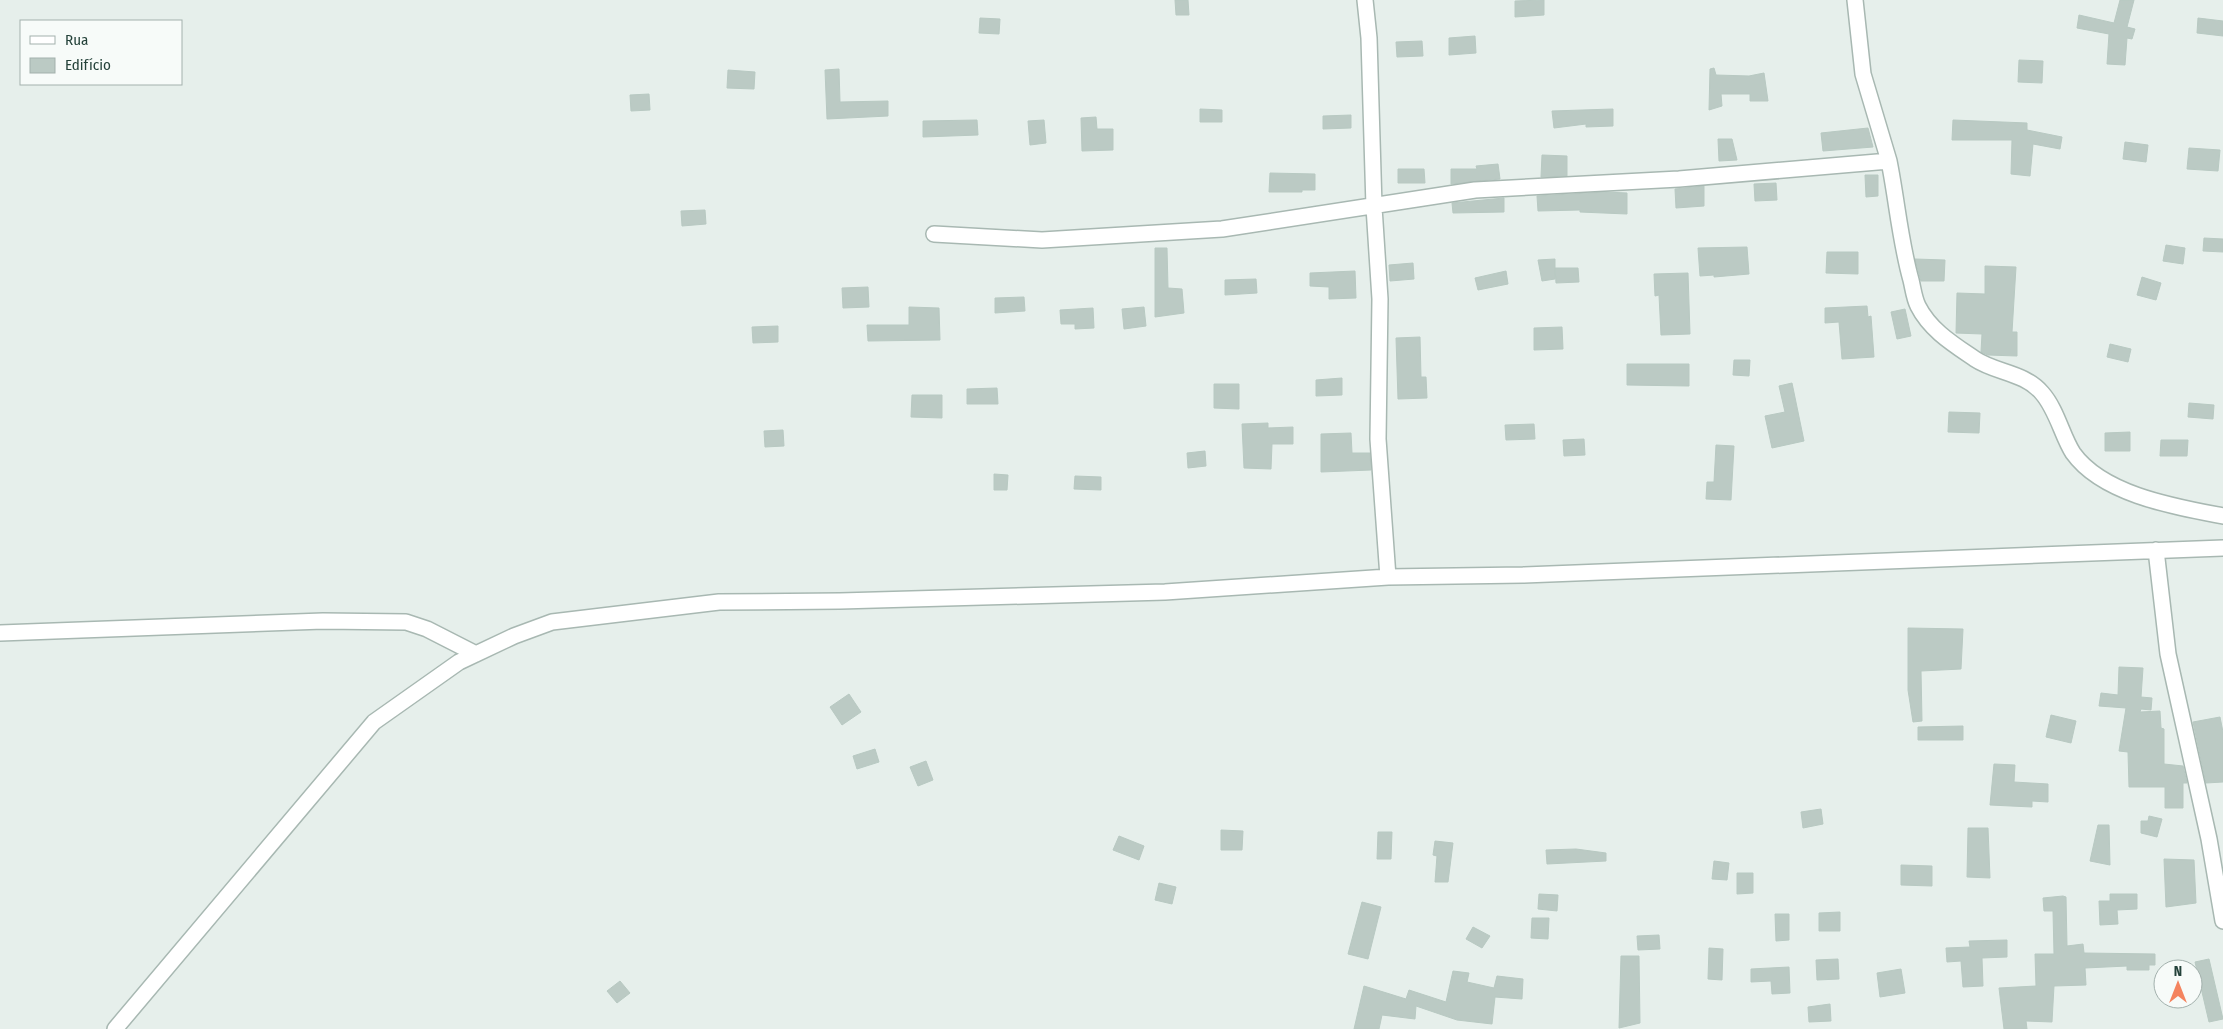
<svg xmlns="http://www.w3.org/2000/svg" width="2223" height="1029" viewBox="0 0 2223 1029" font-family="'Fira Sans Condensed',sans-serif">
<style>
.building{fill:#bbcac4;stroke:#b8c9c2}
.lines{fill:none;stroke-linecap:round;stroke-linejoin:round}
.minor-casing{stroke:#a8b8b2;stroke-width:18}
.minor{stroke:#fff;stroke-width:15}
</style>
<rect width="100%" height="100%" fill="#e6efeb"/>
<!-- building -->
<path class="building" d="M1175,0H1188L1189,15H1176Z
M1544,0V15L1515,17V1Z
M2120,0H2134L2127,27L2135,29L2132,39L2127,38L2125,65L2107,64L2109,34L2077,28L2079,15L2114,23Z
M980,18L1000,19L999,34L979,33Z
M2198,18L2223,21V36L2197,33Z
M1475,36L1476,53L1449,55V38Z
M1422,41L1423,56L1397,57L1396,42Z
M2019,60L2043,61L2042,83L2018,82Z
M1714,68L1716,75L1749,76L1764,73L1768,101H1750V94H1721L1722,106L1709,110L1710,69Z
M839,69L840,102L888,101V116L827,119L825,70Z
M728,70L755,72L754,89L727,88Z
M649,94L650,110L631,111L630,95Z
M1200,109L1222,110V122H1200Z
M1613,109V126L1586,127V124L1554,128L1552,111Z
M1351,115V128L1323,129V116Z
M1096,117L1097,129H1113V150L1082,151L1081,118Z
M977,120L978,135L923,137V121Z
M1044,120L1046,143L1030,145L1028,121Z
M1953,120L2027,123V130L2062,137L2060,149L2033,144L2030,176L2011,174L2012,140H1952Z
M1868,128L1873,147L1823,151L1821,133Z
M1718,139H1732L1737,160L1719,161Z
M2125,142L2148,145L2146,162L2123,159Z
M2189,148L2220,150L2218,171L2187,169Z
M1542,155L1567,156V176L1541,177Z
M1498,164L1500,179L1451,184V169H1477L1476,166Z
M1398,169H1424L1425,183H1398Z
M1270,173L1315,174V190H1302V192H1269Z
M1865,175H1878V196L1866,197Z
M1776,183L1777,200L1755,201L1754,184Z
M1704,186V206L1676,208L1675,189Z
M1606,192L1627,193V214L1580,212V210L1538,211L1537,196Z
M1504,198V212L1453,213L1452,203Z
M705,210L706,224L682,226L681,211Z
M2204,238L2223,239V252L2203,251Z
M2166,245L2185,248L2183,264L2163,261Z
M1747,247L1749,274L1714,277V275L1700,276L1698,248Z
M1155,248H1167L1168,288L1182,289L1184,313L1155,317Z
M1827,252H1858V274L1826,273Z
M1555,259V279L1542,281L1538,260Z
M1915,259L1945,260L1944,281H1921Z
M1413,263L1414,279L1390,281L1389,265Z
M1985,266L2016,267L2012,332H2017V356L1988,355L1981,352L1982,334L1956,333L1957,293L1985,294Z
M1555,268H1578L1579,282L1556,283Z
M1355,271L1356,298L1329,299V287L1310,286V273Z
M1506,271L1508,284L1478,290L1475,278Z
M1688,273L1690,334L1661,335L1659,295L1655,296L1654,274Z
M2142,277L2161,283L2156,300L2137,295Z
M1256,279L1257,293L1225,295V280Z
M868,287L869,307L843,308L842,288Z
M1024,297L1025,311L995,313V298Z
M1867,306L1868,317L1871,316L1874,357L1842,359L1839,322L1825,323V308Z
M909,307L939,308L940,340L868,341L867,325H909Z
M1144,307L1146,326L1124,329L1122,309Z
M1093,308L1094,328L1075,329V324H1061L1060,310Z
M1905,309L1911,336L1897,339L1891,312Z
M778,326V342L753,343L752,327Z
M1562,327L1563,349L1534,350V328Z
M1420,337L1421,377H1426L1427,398L1398,399L1396,338Z
M2110,344L2131,349L2128,362L2107,357Z
M1734,360H1750L1749,376L1733,375Z
M1627,364H1689V386L1627,385Z
M1342,378V395L1316,396V380Z
M1792,383L1804,441L1772,448L1765,416L1785,412L1779,386Z
M1214,384H1239V409L1214,408Z
M997,388L998,404H967V389Z
M912,395H942V418L911,417Z
M2189,403L2214,405L2213,419L2188,417Z
M1949,412L1980,413L1979,433L1948,432Z
M1268,423V428L1293,427V444H1272L1271,469L1244,468L1242,424Z
M1534,424L1535,439L1506,440L1505,425Z
M783,430L784,446L765,447L764,431Z
M2130,432V451H2105V433Z
M1351,433L1352,453H1370L1371,470L1321,472V434Z
M1584,439L1585,455L1564,456L1563,440Z
M2161,440H2188L2187,456H2160Z
M1716,445L1734,446L1731,500L1706,499L1707,482H1714Z
M1205,451L1206,466L1188,468L1187,453Z
M994,474L1008,475L1007,490H994Z
M1075,476L1101,477V490L1074,489Z
M1908,628L1963,629L1961,669L1921,671L1922,721L1913,722L1908,690Z
M2119,667L2143,668L2141,697L2152,698L2151,710L2141,709L2140,712L2160,711L2161,728L2164,729V764L2183,766L2187,783H2183V808H2165V787H2129L2128,752L2119,751L2126,708L2099,706L2101,693L2118,695Z
M849,694L861,712L842,725L830,707Z
M2051,715L2076,721L2071,743L2046,737Z
M2220,717L2223,732V782L2206,783L2193,722Z
M1963,726V740H1918V727Z
M875,749L879,762L857,769L853,756Z
M926,761L933,780L918,786L910,767Z
M1994,764L2015,765L2014,782L2048,784V802L2032,801V807L1990,805Z
M1821,809L1823,824L1803,828L1801,812Z
M2149,816L2162,819L2157,837L2141,833V821H2148Z
M2098,825H2109L2110,865L2090,861Z
M1968,828H1988L1990,878L1967,877Z
M1221,830L1243,831L1242,850H1221Z
M1378,832H1392L1391,859H1377Z
M1119,836L1144,846L1139,860L1113,850Z
M1435,841L1453,843L1448,882H1435L1437,856L1433,855Z
M1576,849L1606,853V861L1547,864L1546,850Z
M2164,859L2194,860L2196,903L2166,907Z
M1714,861L1729,863L1727,880L1712,879Z
M1901,865L1932,866V886L1901,885Z
M1737,873H1753V893L1737,894Z
M1159,883L1176,887L1172,904L1155,900Z
M1539,894L1558,895L1557,911L1538,909Z
M2110,894H2137V909L2117,910L2118,924L2100,925L2099,901H2110Z
M2063,896L2066,897L2067,946L2083,944L2084,953L2155,954V965H2149V970H2127V966L2085,968L2086,985L2054,986L2052,1022L2026,1021L2027,1029H2004L1999,988L2036,986L2035,954H2054L2053,911H2044L2043,898Z
M1362,902L1381,907L1368,959L1348,954Z
M1840,912V931H1819V913Z
M1775,914H1789V940L1776,941Z
M1532,918H1549L1548,939L1531,938Z
M1473,927L1490,936L1482,948L1466,939Z
M1659,935L1660,949L1638,950L1637,936Z
M2007,940V957L1982,958L1983,986L1963,987L1961,961L1947,962L1946,948L1970,947L1969,941Z
M1709,948L1723,949L1722,980L1708,979Z
M1621,956H1639L1640,1023L1619,1028Z
M1838,959L1839,979L1817,980L1816,960Z
M2209,959L2223,1019L2209,1022L2195,962Z
M1789,967L1790,993L1772,994L1771,981L1751,982V969Z
M1901,969L1905,993L1880,997L1877,973Z
M1453,971L1469,973L1467,982L1494,988L1497,976L1523,979L1522,999L1495,997L1492,1024L1457,1020L1416,1006L1415,1019L1382,1015L1379,1029H1354L1364,986L1406,999L1409,990L1446,1002Z
M620,981L630,993L617,1003L607,991Z
M1830,1004L1831,1021L1809,1022L1808,1007Z"/>
<g class="lines">
<defs>
<path id="minor" d="M1365,0L1369,38L1374,207L1380,299L1378,439L1388,577
M1855,0L1863,74L1889,161
M934,234L1042,240L1222,229L1475,190L1679,179L1889,161C1897,201 1900,241 1911,280C1913,288 1914,298 1918,306C1930,330 1953,344 1975,359C1996,373 2024,372 2042,393C2057,410 2062,436 2073,453C2103,495 2176,507 2223,516
M2156,550L2168,654L2209,839L2223,921
M0,633L323,621L406,622L427,629L476,654
M115,1029L374,722L459,662L514,636L552,622L719,602L840,601L1165,592L1388,577L1523,575L2223,548"/>
</defs>
<!-- minor casing -->
<use href="#minor" class="minor-casing"/>
<!-- minor -->
<use href="#minor" class="minor"/>
</g>
<!-- legend -->
<rect x="20" y="20" width="162" height="65" fill="#f7fbf9" stroke="#a3b1ad"/>
<rect x="30" y="36" width="25" height="8" fill="#ffffff" stroke="#a3b1ad"/>
<text x="65" y="45" font-size="15" fill="#24423a">Rua</text>
<rect x="30" y="58" width="25" height="15" fill="#bbcac4" stroke="#a3b1ad"/>
<text x="65" y="70" font-size="15" fill="#24423a">Edifício</text>
<!-- north arrow -->
<g transform="translate(2178 984)"><circle r="24" fill="#f7fbf9" stroke="#a3b1ad"/>
<path d="M0-4L9 19L0 12L-9 19Z" fill="#f4845f"/>
<text y="-8" font-size="14" font-weight="bold" text-anchor="middle" fill="#24423a">N</text>
</g>
</svg>
